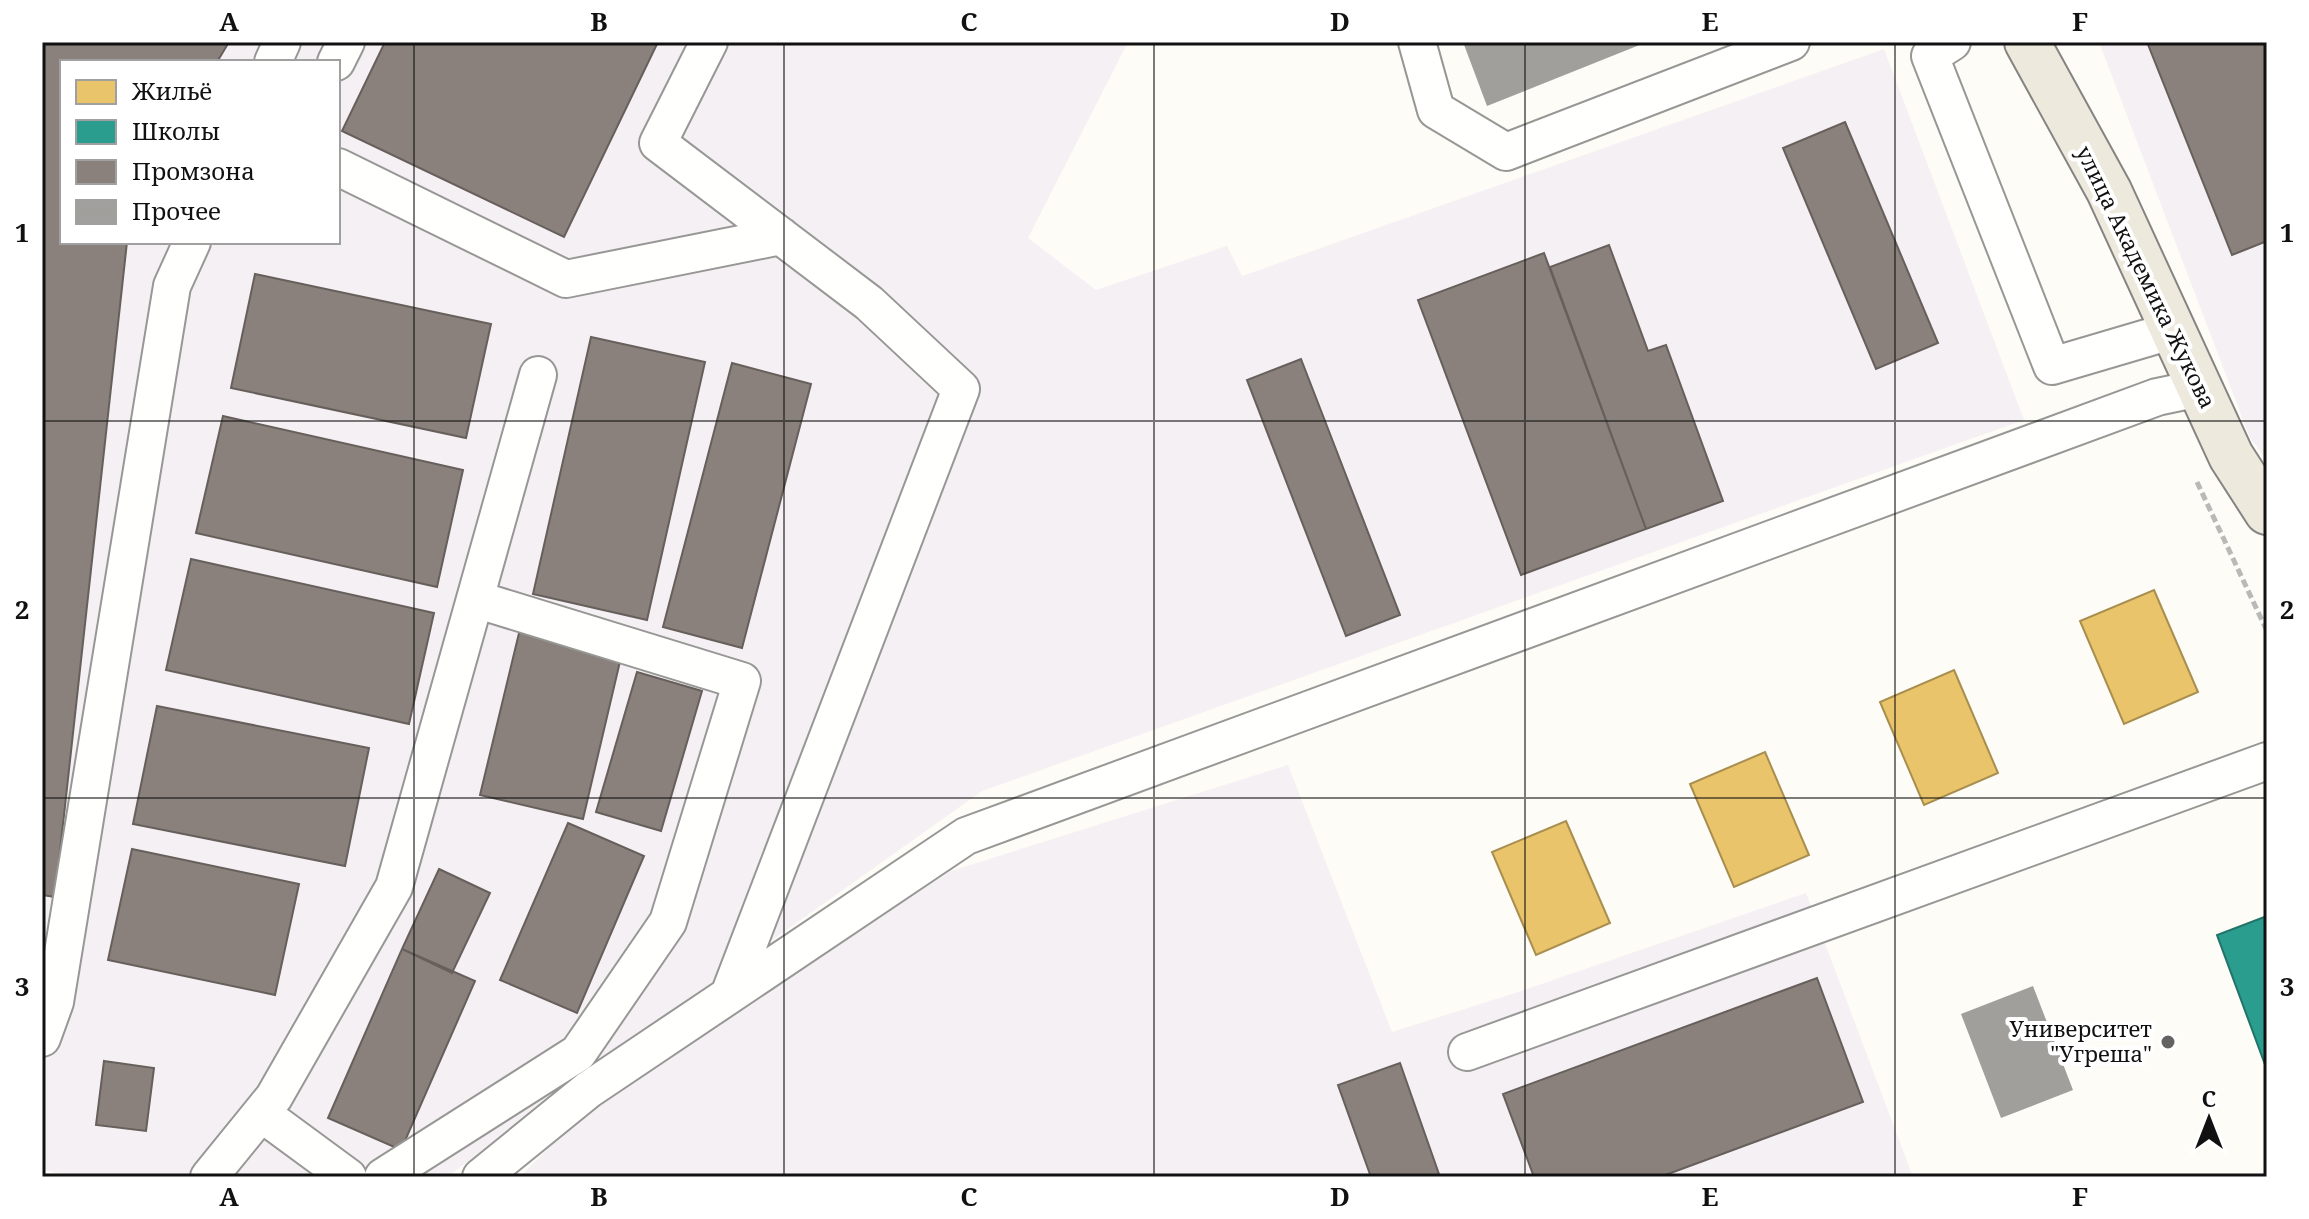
<svg xmlns="http://www.w3.org/2000/svg" width="2309" height="1219" viewBox="0 0 2309 1219" font-family="'Noto Serif',serif">
<style>
.industrial{fill:#f5f0f3;fill-rule:evenodd}
.homes{fill:#e9c46a;stroke:#a88e4f;stroke-width:2}
.schools{fill:#2a9d8f;stroke:#227369;stroke-width:2}
.industry{fill:#8a817c;stroke:#665f5c;stroke-width:2}
.building{fill:#a19f9c}
.lines{fill:none;stroke-linecap:round;stroke-linejoin:round}
.minor-casing{stroke:#979795;stroke-width:40}
.major-casing{stroke:#858482;stroke-width:48}
.path{stroke:#b9b9b8;stroke-width:5;stroke-dasharray:8 4;stroke-linecap:butt}
.minor{stroke:#fffffe;stroke-width:36}
.major{stroke:#ede9dc;stroke-width:44}
.grid{fill:none;stroke:#111;stroke-width:2;stroke-opacity:0.55}
.poi-dot{fill:#646362;stroke:#fff;stroke-width:3}
.labels{text-anchor:middle;stroke-width:8;stroke-linejoin:round;paint-order:stroke}
.street-label{font-size:22px;fill:#111;stroke:#fff}
.poi-label{font-size:22px;fill:#111;stroke:#fff;text-anchor:end}
.neatline{fill:none;stroke:#111;stroke-width:3}
.grid-label{font-size:26px;text-anchor:middle;font-weight:bold;fill:#111}
</style>
<rect width="100%" height="100%" fill="#fdfcf7"/>
<!-- industrial -->
<path class="industrial" d="M42,42H1128L1028,238L1096,290L1227,246L1242,276L1884,49L2024,420L982,791L576,1080L447,1177H72L42,1169ZM62,62H338V242H62Z
M2099,42H2267V460L2250,438Z
M1288,765L1392,1032L1515,993L1806,893L1913,1177H520L599,1096L951,871Z"/>
<!-- homes -->
<path class="homes" d="M2154,590L2198,692L2124,724L2080,621Z
M1954,670L1998,773L1924,805L1880,702Z
M1765,752L1809,855L1734,887L1690,784Z
M1566,821L1610,923L1536,955L1492,852Z"/>
<!-- schools -->
<path class="schools" d="M2267,916V1070L2217,935Z"/>
<!-- industry -->
<path class="industry" d="M42,42H229L217,62H62V242H127L55,897L42,895Z
M385,42H658L564,237L342,131Z
M2147,42H2267V241L2232,255Z
M1845,122L1938,343L1876,369L1783,148Z
M1609,245L1648,351L1666,345L1723,501L1646,529L1550,267Z
M1544,253L1646,529L1521,575L1418,300Z
M255,274L491,324L466,438L231,388Z
M591,337L705,362L647,620L533,594Z
M1301,359L1400,615L1346,636L1247,380Z
M732,363L811,384L742,648L663,627Z
M223,416L463,470L437,587L196,533Z
M191,559L434,613L409,724L166,670Z
M520,629L622,653L583,819L480,795Z
M637,672L702,691L661,831L596,812Z
M157,706L369,748L345,866L133,824Z
M568,823L644,856L577,1013L500,980Z
M132,849L299,884L275,995L108,960Z
M439,869L490,893L452,973L402,949Z
M402,949L475,981L401,1150L328,1118Z
M1817,978L1863,1102L1660,1177H1534L1503,1094Z
M104,1061L154,1068L146,1131L96,1125Z
M1400,1063L1440,1177H1371L1338,1085Z"/>
<!-- building -->
<path class="building" d="M1463,42H1647L1487,106Z
M2033,986L2073,1090L2001,1118L1961,1014Z"/>
<g class="lines">
<defs>
<path id="minor" d="M709,42L658,143L869,303L961,389L729,995
M1417,42L1436,110L1506,152L1791,42
M1952,42L1930,56L2052,366L2174,330
M273,62L282,42
M336,62L346,42
M338,167L566,279L781,236
M42,1038L55,1002L172,286L192,242
M1467,1052L2267,761
M261,1113L348,1177
M209,1177L274,1097L394,887L538,375
M383,1177L578,1053L668,922L742,681L475,599
M481,1177L588,1090L966,836L2157,397L2200,388"/>
<path id="major" d="M2027,42L2109,191L2231,456L2267,512"/>
</defs>
<!-- minor casing -->
<use href="#minor" class="minor-casing"/>
<!-- major casing -->
<use href="#major" class="major-casing"/>
<!-- path -->
<path class="path" d="M2197,482L2267,631"/>
<!-- minor -->
<use href="#minor" class="minor"/>
<!-- major -->
<use href="#major" class="major"/>
</g>
<!-- grid -->
<path class="grid" d="M414,42V1177M784,42V1177M1154,42V1177M1525,42V1177M1895,42V1177M42,421H2267M42,798H2267"/>
<!-- markers -->
<circle class="poi-dot" cx="2168" cy="1042" r="8"/>
<g class="labels">
<!-- street labels -->
<g class="street-label">
<text transform="translate(2146 277) rotate(64)" y="8">улица Академика Жукова</text>
</g>
<!-- poi labels -->
<g class="poi-label">
<text x="2152" y="1037">Университет<tspan x="2152" dy="25">"Угреша"</tspan></text>
</g>
</g>
<!-- border -->
<rect width="2309" height="1219" fill="none" stroke="#ffffff" stroke-width="88"/>
<!-- legend -->
<rect x="60" y="60" width="280" height="184" fill="#ffffff" stroke="#a0a0a0" stroke-width="2"/>
<rect x="76" y="80" width="40" height="24" fill="#e9c46a" stroke="#a0a0a0" stroke-width="2"/>
<text x="132" y="100" font-size="24" fill="#111111">Жильё</text>
<rect x="76" y="120" width="40" height="24" fill="#2a9d8f" stroke="#a0a0a0" stroke-width="2"/>
<text x="132" y="140" font-size="24" fill="#111111">Школы</text>
<rect x="76" y="160" width="40" height="24" fill="#8a817c" stroke="#a0a0a0" stroke-width="2"/>
<text x="132" y="180" font-size="24" fill="#111111">Промзона</text>
<rect x="76" y="200" width="40" height="24" fill="#a19f9c" stroke="#a0a0a0" stroke-width="2"/>
<text x="132" y="220" font-size="24" fill="#111111">Прочее</text>
<!-- north arrow -->
<g transform="translate(2209 1119)" stroke="#ffffff" stroke-width="6" paint-order="stroke">
<path d="M0-6L14 30L0 20L-14 30Z" fill="#111111"/>
<text y="-12" font-size="22" font-weight="bold" text-anchor="middle" fill="#111111">С</text>
</g>
<rect x="44" y="44" width="2221" height="1131" class="neatline"/>
<g class="grid-label">
<text x="229" y="31">A</text>
<text x="599" y="31">B</text>
<text x="969" y="31">C</text>
<text x="1340" y="31">D</text>
<text x="1710" y="31">E</text>
<text x="2080" y="31">F</text>
<text x="22" y="242">1</text>
<text x="2287" y="242">1</text>
<text x="22" y="619">2</text>
<text x="2287" y="619">2</text>
<text x="22" y="996">3</text>
<text x="2287" y="996">3</text>
<text x="229" y="1206">A</text>
<text x="599" y="1206">B</text>
<text x="969" y="1206">C</text>
<text x="1340" y="1206">D</text>
<text x="1710" y="1206">E</text>
<text x="2080" y="1206">F</text>
</g>
</svg>
